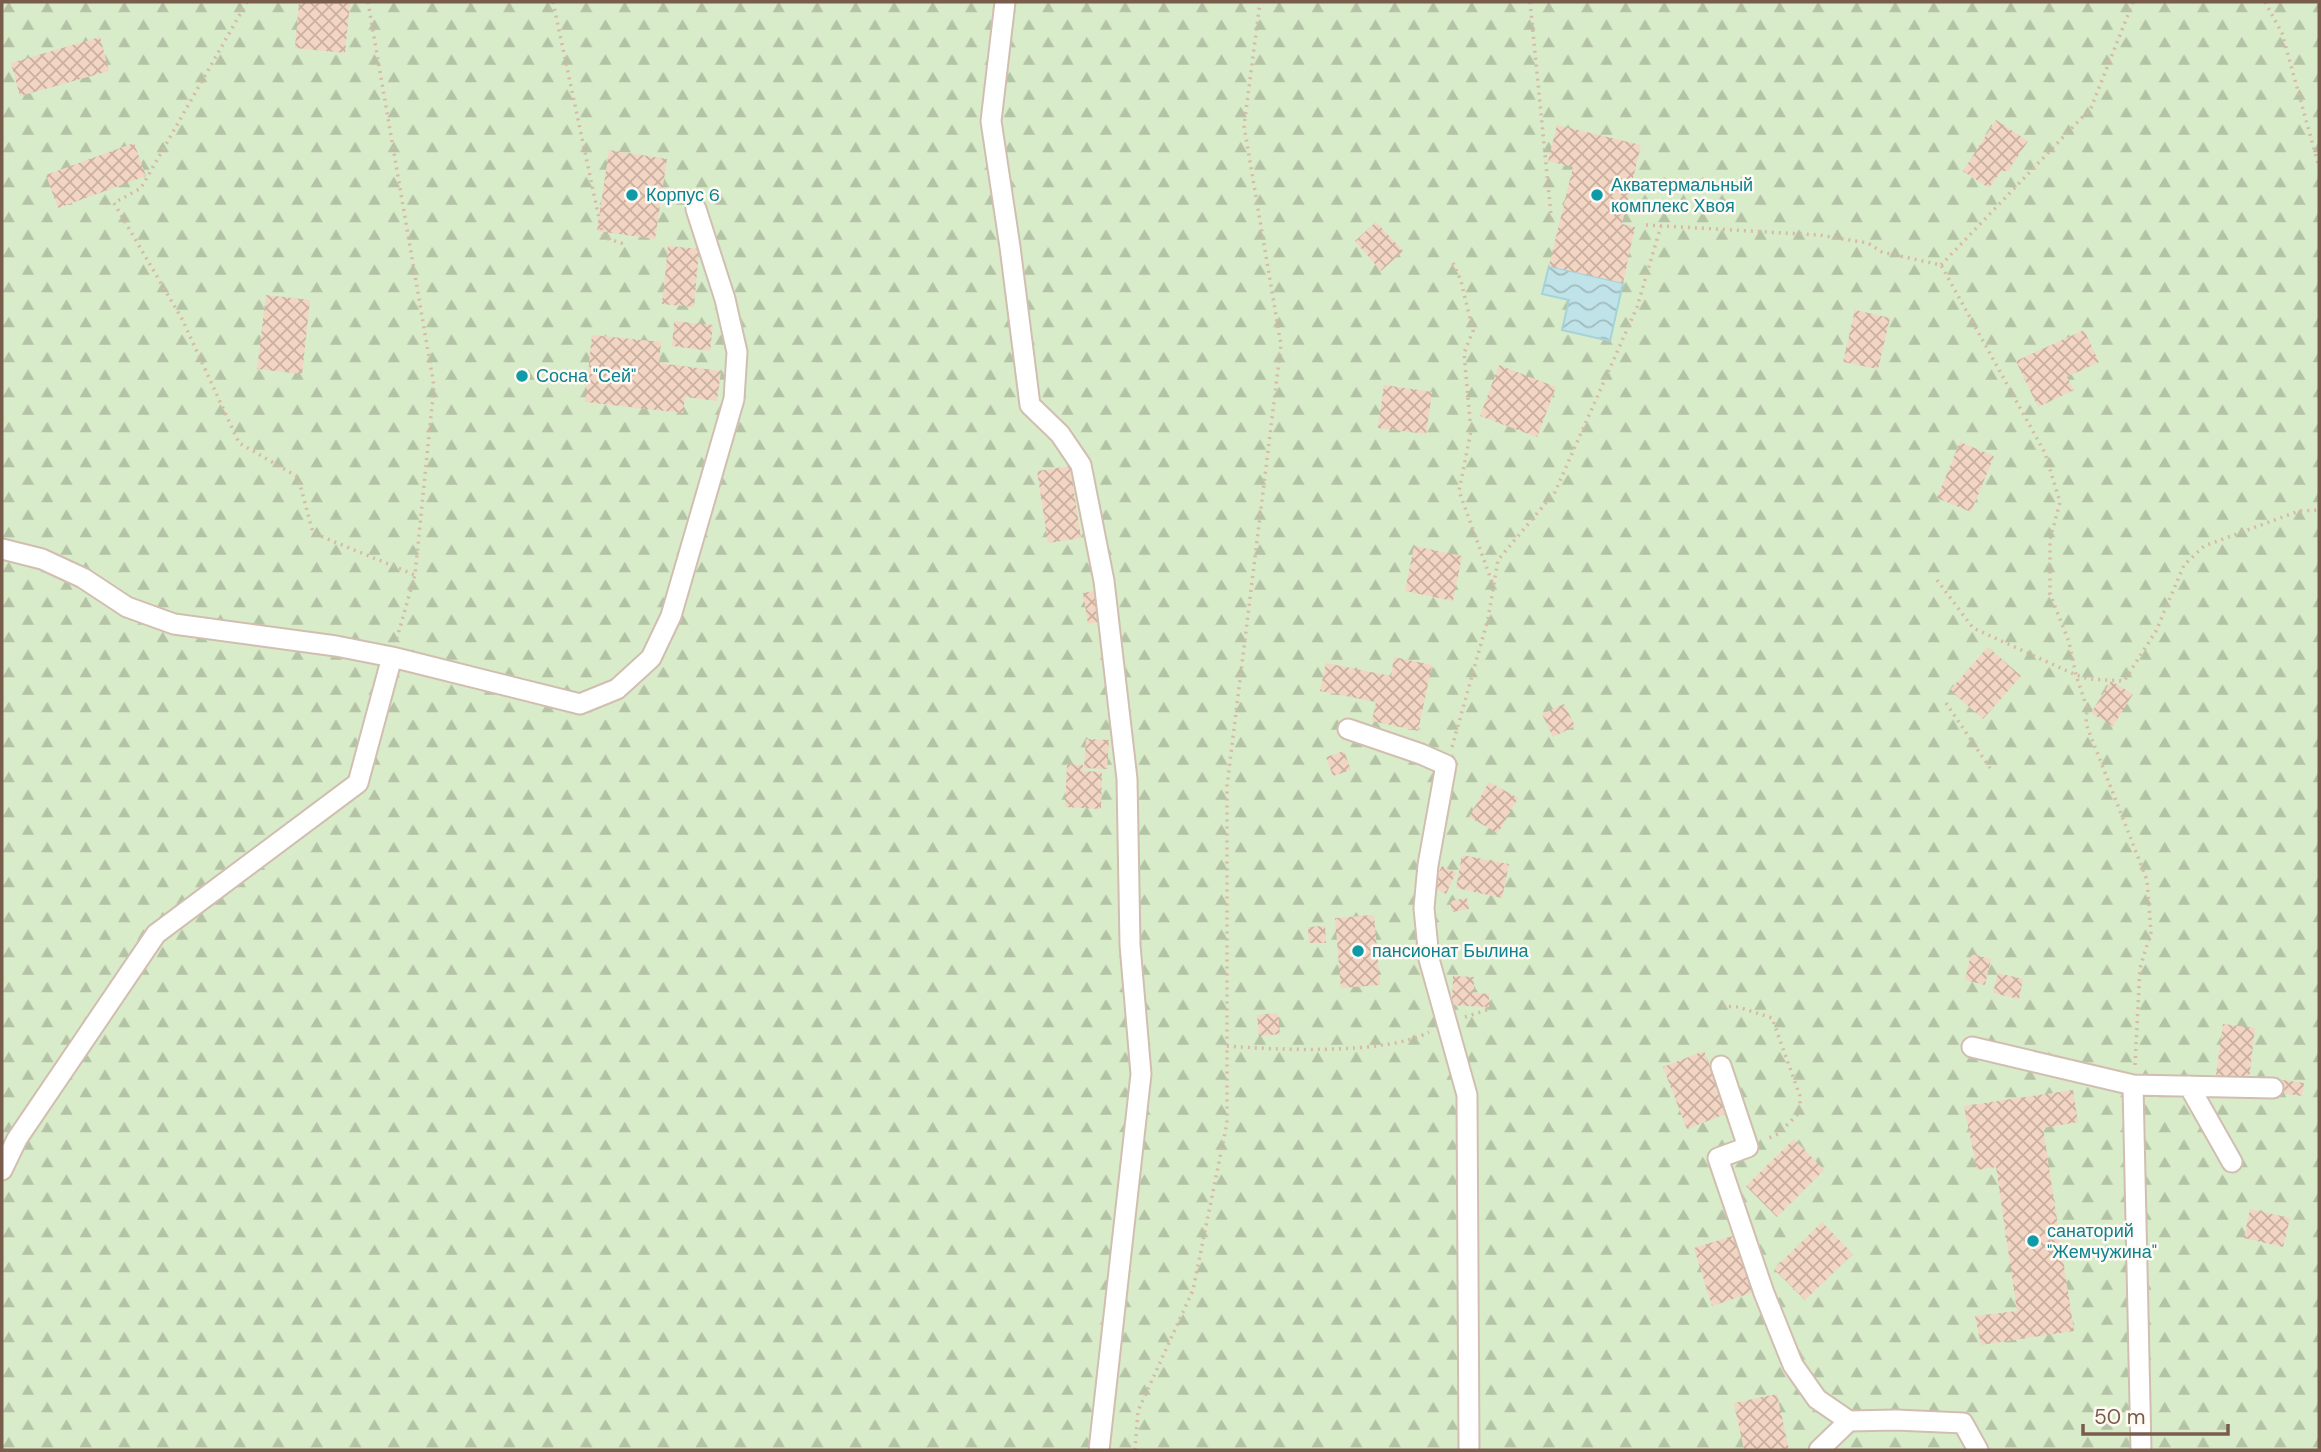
<svg xmlns="http://www.w3.org/2000/svg" width="2321" height="1452" viewBox="0 0 2321 1452" font-family="'DM Sans',sans-serif">
<style>
.forest{fill:url(#forest-firs)}
.water{fill:url(#water-waves);stroke:#a5d3da;stroke-width:2}
.building{fill:url(#building-cross-hatch)}
.lines{fill:none;stroke-linecap:round;stroke-linejoin:round}
.minor-casing{stroke:#d1beb0;stroke-width:23}
.path{stroke:#d9b8a5;stroke-width:3.5;stroke-dasharray:2 5;stroke-linecap:butt}
.minor{stroke:#fff;stroke-width:19}
.culture-dot{fill:#0f9aa8;stroke:#fffaf3;stroke-width:2.5}
.labels{text-anchor:middle;stroke-width:5;stroke-linejoin:round;paint-order:stroke}
.culture-label{font-size:18px;fill:#0d838f;stroke:#fffaf3;text-anchor:start}
</style>
<defs>
<pattern id="forest-firs" width="22" height="20" patternUnits="userSpaceOnUse" patternTransform="scale(1.75)"><rect width="22" height="20" fill="#d8ecc9"/><path d="M5 1l3.5 6h-7zM16 11l3.5 6h-7z" fill="#b4c2a5"/></pattern>
<pattern id="water-waves" width="16" height="10" patternUnits="userSpaceOnUse" patternTransform="scale(1.75)"><rect width="16" height="10" fill="#bfe3e8"/><path d="M0 5q4-4 8 0t8 0" fill="none" stroke="#a0bbbe"/></pattern>
<pattern id="building-cross-hatch" width="8" height="8" patternUnits="userSpaceOnUse" patternTransform="scale(1.75)"><rect width="8" height="8" fill="#f3d5c3"/><path d="M0 0l8 8M0 8l8-8" fill="none" stroke="#cab0a1"/></pattern>
</defs>
<rect width="100%" height="100%" fill="#fdf6ec"/>
<!-- forest -->
<path class="forest" d="M2,2H2319V1450H2Z"/>
<!-- water -->
<path class="water" d="M1549,266L1623,283L1610,341L1562,330L1569,300L1542,294Z"/>
<!-- building -->
<path class="building" d="M299,2H350L345,53L295,48Z
M100,37L109,71L20,96L11,63Z
M1996,120L2028,141L2008,171H2001L1989,188L1963,171Z
M1557,125L1641,145L1622,224L1635,227L1623,283L1549,266L1573,167L1548,161Z
M134,143L146,176L58,208L46,175Z
M609,150L667,159L655,239L597,231Z
M1376,222L1403,251L1381,271L1355,241Z
M668,246L699,249L694,307L662,304Z
M266,295L310,300L302,374L257,369Z
M1855,310L1890,318L1878,369L1843,362Z
M674,321L713,325L710,351L672,346Z
M2084,330L2099,362L2067,377L2074,390L2038,407L2016,361Z
M592,335L661,342L659,363L721,371L717,401L685,397L683,413L585,402Z
M1499,365L1556,387L1537,437L1480,416Z
M1384,385L1432,392L1426,434L1378,428Z
M1960,442L1994,456L1971,512L1937,498Z
M1070,466L1081,538L1048,543L1037,471Z
M1414,546L1462,556L1453,601L1405,591Z
M1100,590L1105,621L1088,624L1083,593Z
M1988,647L2021,676L1983,719L1950,690Z
M1394,657L1432,665L1418,731L1372,721L1376,702L1320,691L1326,663L1391,676Z
M2111,681L2133,694L2113,726L2091,713Z
M1564,704L1575,726L1553,737L1542,714Z
M1086,739L1109,740L1107,769L1084,768Z
M1344,751L1351,770L1333,776L1326,757Z
M1067,764L1083,765V771L1102,772L1101,809L1065,807Z
M1489,782L1518,798L1498,833L1469,817Z
M1462,855L1509,864L1502,898L1456,888Z
M1442,866L1456,873L1446,894L1432,887Z
M1467,898L1469,909L1452,912L1450,901Z
M1374,915L1380,985L1341,988L1335,918Z
M1325,926L1326,943H1309L1308,927Z
M1971,954L1991,959L1985,985L1965,980Z
M1998,973L2023,979L2019,999L1993,993Z
M1453,976L1474,977V993L1489,994V1007L1446,1005V1000H1452Z
M1278,1013L1280,1034L1259,1036L1257,1015Z
M2223,1024L2255,1028L2249,1079L2216,1075Z
M1704,1051L1728,1113L1687,1129L1663,1067Z
M2282,1080L2304,1083L2302,1096L2280,1093Z
M2073,1090L2078,1122L2043,1128L2074,1331L1981,1345L1975,1316L2017,1311L1996,1167L1977,1170L1964,1106Z
M1794,1139L1824,1170L1777,1217L1746,1186Z
M2250,1209L2290,1218L2283,1247L2244,1238Z
M1822,1222L1853,1254L1805,1300L1774,1269Z
M1739,1234L1757,1291L1712,1306L1694,1248Z
M1777,1394L1789,1450H1744L1734,1403Z"/>
<g class="lines">
<defs>
<path id="minor" d="M1005,2L991,121L1010,247L1030,405L1060,434L1081,465L1104,581L1127,779L1130,945L1141,1074L1099,1450
M2,549L42,559L83,578L127,607L174,624L336,646L392,657L580,704L617,689L651,658L671,616L734,399L737,352L725,299L696,209
M1348,729L1421,754L1446,765L1428,865L1424,908L1429,959L1467,1095L1469,1450
M1972,1047L2133,1085L2273,1088
M1721,1066L1748,1147L1718,1158L1764,1293L1793,1365L1817,1399L1849,1421L1896,1420L1963,1423L1978,1450
M2133,1085L2141,1450
M2189,1086L2232,1162
M2,1170L17,1139L156,934L358,783L392,657
M1819,1450L1849,1421"/>
</defs>
<!-- minor casing -->
<use href="#minor" class="minor-casing"/>
<!-- path -->
<path class="path" d="M247,2L141,188L114,203L182,319L239,443L298,477L313,533L415,575
M368,2L434,386L415,575L397,638
M553,2L603,237L627,245
M1530,2L1552,225
M2265,2L2282,33L2319,167
M1646,225L1819,235L1868,243L1882,252L1941,265L2045,453L2060,502L2050,540V594L2069,642L2076,675L2087,708L2086,724L2147,880L2151,932L2140,968L2135,1065
M1453,263L1461,281L1473,331L1464,353L1471,431L1459,491L1493,585
M1941,265L2091,108L2133,2
M1937,580L1973,628L2076,675L2089,679L2124,681L2156,631L2184,565L2204,546L2299,511L2319,510
M1946,703L1990,768
M1452,747L1488,619L1498,560L1555,492L1637,307L1661,226
M1722,1006L1738,1007L1772,1018L1800,1096V1112L1778,1134L1766,1139
M1465,1017L1487,1010
M1227,1046C1276,1050 1387,1055 1429,1032
M1135,1450L1138,1411L1193,1290L1227,1123V786L1281,345L1244,126L1260,2"/>
<!-- minor -->
<use href="#minor" class="minor"/>
</g>
<!-- markers -->
<g class="culture-dot">
<circle cx="632" cy="195" r="7"/>
<circle cx="1597" cy="195" r="7"/>
<circle cx="522" cy="376" r="7"/>
<circle cx="1358" cy="951" r="7"/>
<circle cx="2033" cy="1241" r="7"/>
</g>
<g class="labels">
<!-- culture labels -->
<g class="culture-label">
<text x="1611" y="191">Акватермальный<tspan x="1611" dy="21">комплекс Хвоя</tspan></text>
<text x="646" y="201">Корпус 6</text>
<text x="536" y="382">Сосна "Сей"</text>
<text x="1372" y="957">пансионат Былина</text>
<text x="2047" y="1237">санаторий<tspan x="2047" dy="21">"Жемчужина"</tspan></text>
</g>
</g>
<!-- border -->
<rect width="2321" height="1452" fill="none" stroke="#7a5c4d" stroke-width="7"/>
<!-- scale -->
<path d="M2083 1424v10h145v-10" fill="none" stroke="#7a5c4d" stroke-width="3.5"/>
<text x="2094" y="1424" font-size="21" fill="#7a5c4d" stroke="#fffaf3" stroke-width="5" paint-order="stroke">50 m</text>
</svg>
